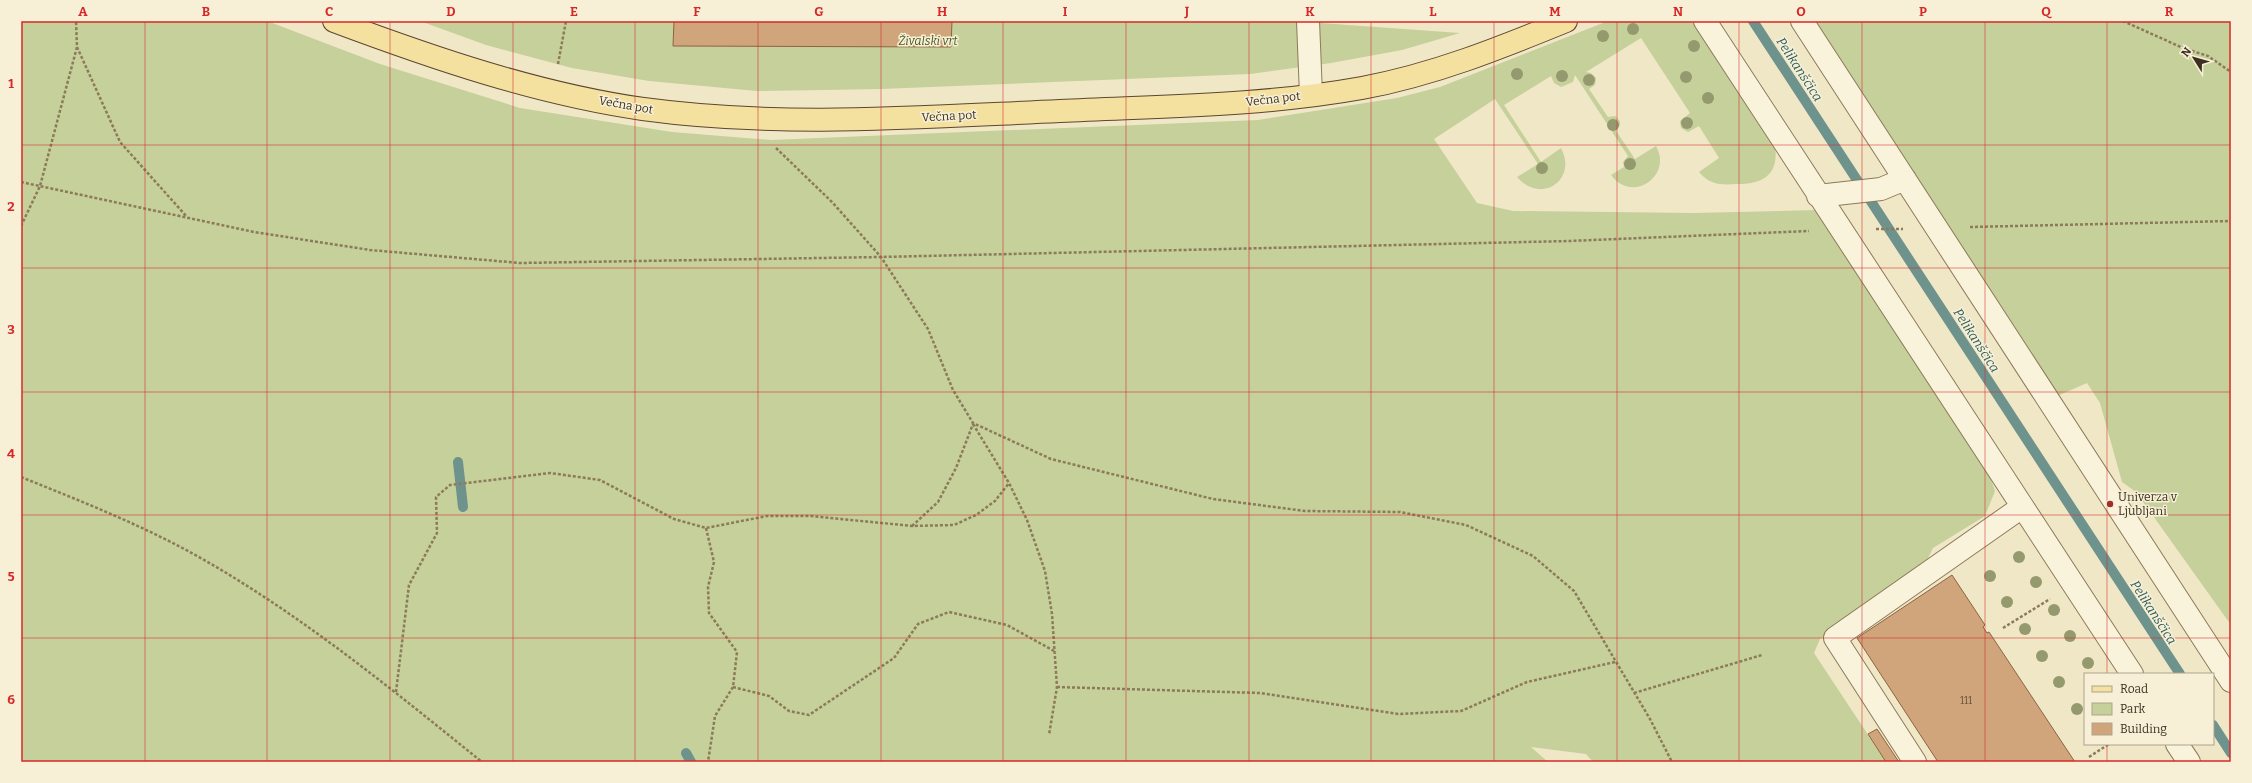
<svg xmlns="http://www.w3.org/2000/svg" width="2252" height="783" viewBox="0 0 2252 783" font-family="Bitter,serif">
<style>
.green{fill:#c5d09a}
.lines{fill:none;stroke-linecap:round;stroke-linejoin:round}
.stream{stroke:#6e938d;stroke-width:10}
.building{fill:#d0a57c;stroke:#8e6440}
.minor-casing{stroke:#8d7a5b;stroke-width:24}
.major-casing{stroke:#5b472f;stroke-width:24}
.path{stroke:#8d7a5b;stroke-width:2.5;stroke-dasharray:3 2;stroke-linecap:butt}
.minor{stroke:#faf3db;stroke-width:22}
.major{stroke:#f4e09f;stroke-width:22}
.tree{fill:#94996e}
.grid{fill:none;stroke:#d62828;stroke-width:1;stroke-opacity:0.55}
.poi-dot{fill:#9f3029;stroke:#f7f0d7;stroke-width:1.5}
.labels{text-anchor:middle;stroke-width:3;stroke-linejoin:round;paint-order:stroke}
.number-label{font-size:10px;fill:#624d37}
.park-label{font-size:12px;font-style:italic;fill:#495a25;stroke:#f7f0d7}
.street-label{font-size:12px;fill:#3d3020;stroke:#f7f0d7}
.poi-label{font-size:12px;fill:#3d3020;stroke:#f7f0d7;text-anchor:start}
.water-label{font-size:13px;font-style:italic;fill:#2e5d5d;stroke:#f7f0d7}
.neatline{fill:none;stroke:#d62828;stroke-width:1.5}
.grid-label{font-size:13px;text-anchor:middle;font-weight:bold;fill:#d62828}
</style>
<rect width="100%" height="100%" fill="#f0e7c7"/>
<!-- green -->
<path class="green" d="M21,21H267L380,64L520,108L672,132L771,140L1258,120L1397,98L1440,87L1608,21H1694L1775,146C1779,174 1764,184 1737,184C1721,185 1710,185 1699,172L1719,158L1699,126L1688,132L1681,128L1680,121L1690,113L1641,38L1586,72L1591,73L1596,78L1595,85L1589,89L1608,117L1615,116L1620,121V125L1616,131L1635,159L1656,146C1673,176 1632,204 1611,175L1624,167L1623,162L1628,156L1575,75L1573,82L1561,87L1554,83L1551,76L1504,105L1541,162L1561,148C1578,180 1541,205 1517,177L1538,164L1495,99L1434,139L1477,203L1513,211L1694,213L1818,210L1985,462L1995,491L1985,516L1933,548L1915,585L1820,639L1814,653L1886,762H1593L1586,754L1531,747L1548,762H21Z
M420,21H1329L1320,23L1460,33L1402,50L1331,63L1250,74L881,89L757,91L649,81L572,68L486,45Z
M1812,21H2231V625L2136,492L2122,482L2100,403L2087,383L2057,396Z"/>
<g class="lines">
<!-- stream -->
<path class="stream" d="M1753,21L2180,674
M458,462L463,507
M2213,725L2231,753
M686,753L691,762"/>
</g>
<!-- building -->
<path class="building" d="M674,21H952L951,47L673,46Z
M1952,575L1985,625L1983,627L1987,633L1989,632L2075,762H1938L1857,638Z
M1877,729L1899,762H1886L1868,734Z"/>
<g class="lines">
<defs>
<path id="minor" d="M1308,21L1311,95
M1705,21L2132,674
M1802,21L2231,681
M1818,196L1881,189L1905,179
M2177,744L2189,762
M1915,762L1835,638L2022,507"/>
<path id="major" d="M334,21C433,58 538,94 643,109C782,128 921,117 1060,111C1161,106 1262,106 1362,88C1433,75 1500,48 1566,21"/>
</defs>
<!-- minor casing -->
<use href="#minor" class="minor-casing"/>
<!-- major casing -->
<use href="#major" class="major-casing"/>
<!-- path -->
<path class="path" d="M2123,21L2183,48L2208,56L2231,72
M77,47L120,142L187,217
M558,64L566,21
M776,148L832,202L881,257L928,329L953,390L973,423L1051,459L1213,499L1305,511L1400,512L1466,525L1533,556L1574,591L1650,719L1672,762
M21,182L254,232L370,250L520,263L881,257L1569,241L1809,231
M21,226L40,186L77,47L76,21
M1970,227L2231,221
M1876,229H1903
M973,424L1009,483L1027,520L1045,571L1052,614L1057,687L1049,735
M21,477C83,502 147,527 206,561C305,618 394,691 482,762
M912,526L938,502L956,468L973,424
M706,528L714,562L708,587L709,613L737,652L733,687L715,716L708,762
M2003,628L2050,599
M733,687L769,696L789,711L809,715L894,658L918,624L949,612L1007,625L1056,652
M1057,687L1260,693L1398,714L1461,711L1527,682L1615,662
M396,692L409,585L437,533L436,497L450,485L550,473L600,480L674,519L706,528L767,516H811L912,526L954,525L976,515L995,501L1009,483
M1634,693L1762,655
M2089,757L2109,744"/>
<!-- minor -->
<use href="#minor" class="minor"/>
<!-- major -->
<use href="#major" class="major"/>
</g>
<!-- trees -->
<g class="tree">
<circle cx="1633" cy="29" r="6"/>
<circle cx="1603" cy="36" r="6"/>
<circle cx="1694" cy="46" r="6"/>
<circle cx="1517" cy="74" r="6"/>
<circle cx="1562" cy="76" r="6"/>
<circle cx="1686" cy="77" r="6"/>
<circle cx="1589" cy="80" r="6"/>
<circle cx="1708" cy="98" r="6"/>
<circle cx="1687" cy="123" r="6"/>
<circle cx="1613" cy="125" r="6"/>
<circle cx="1630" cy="164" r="6"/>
<circle cx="1542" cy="168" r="6"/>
<circle cx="2019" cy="557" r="6"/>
<circle cx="1990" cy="576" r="6"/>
<circle cx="2036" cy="582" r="6"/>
<circle cx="2007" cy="602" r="6"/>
<circle cx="2054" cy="610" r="6"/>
<circle cx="2025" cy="629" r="6"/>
<circle cx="2070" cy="636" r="6"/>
<circle cx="2042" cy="656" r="6"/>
<circle cx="2088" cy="663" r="6"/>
<circle cx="2059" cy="682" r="6"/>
<circle cx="2077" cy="709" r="6"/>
</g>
<!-- grid -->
<path class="grid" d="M145,21V762M267,21V762M390,21V762M513,21V762M635,21V762M758,21V762M881,21V762M1003,21V762M1126,21V762M1249,21V762M1371,21V762M1494,21V762M1617,21V762M1739,21V762M1862,21V762M1985,21V762M2107,21V674M21,145H2231M21,268H2231M21,392H2231M21,515H2231M21,638H2231M2107,744V762"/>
<!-- markers -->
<circle class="poi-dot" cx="2110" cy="504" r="4"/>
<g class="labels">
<!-- number labels -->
<g class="number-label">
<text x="1966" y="704">111</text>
</g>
<!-- park labels -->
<g class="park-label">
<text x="928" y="45">Živalski vrt</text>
</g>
<!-- street labels -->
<g class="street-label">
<text transform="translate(1273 99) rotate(-7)" y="4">Večna pot</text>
<text transform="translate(626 105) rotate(10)" y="4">Večna pot</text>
<text transform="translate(949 116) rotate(-3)" y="4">Večna pot</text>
</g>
<!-- poi labels -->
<g class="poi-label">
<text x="2118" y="501">Univerza v<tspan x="2118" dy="14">Ljubljani</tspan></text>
</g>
<!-- water labels -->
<g class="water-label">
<text transform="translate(1800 69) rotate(57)" y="5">Pelikanščica</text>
<text transform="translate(1977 340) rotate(57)" y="5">Pelikanščica</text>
<text transform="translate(2154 612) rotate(57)" y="5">Pelikanščica</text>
</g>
</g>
<!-- border -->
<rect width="2252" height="783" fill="none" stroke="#f7f0d7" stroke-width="44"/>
<!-- legend -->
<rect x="2084" y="673" width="130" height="72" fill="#f7f0d7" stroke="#ada38e"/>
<rect x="2092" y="686" width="20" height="6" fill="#f4e09f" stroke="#ada38e"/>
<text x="2120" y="693" font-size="12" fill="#3d3020">Road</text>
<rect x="2092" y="703" width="20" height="12" fill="#c5d09a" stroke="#ada38e"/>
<text x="2120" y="713" font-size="12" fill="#3d3020">Park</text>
<rect x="2092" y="723" width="20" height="12" fill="#d0a57c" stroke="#ada38e"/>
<text x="2120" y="733" font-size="12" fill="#3d3020">Building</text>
<!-- north arrow -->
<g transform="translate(2194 58) rotate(307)" stroke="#f7f0d7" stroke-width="3" paint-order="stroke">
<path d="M0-3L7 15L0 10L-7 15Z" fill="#3d3020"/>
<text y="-6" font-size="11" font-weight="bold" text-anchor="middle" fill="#3d3020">N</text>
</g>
<rect x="22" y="22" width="2208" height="739" class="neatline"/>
<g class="grid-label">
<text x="83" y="16">A</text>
<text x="206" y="16">B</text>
<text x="329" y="16">C</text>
<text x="451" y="16">D</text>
<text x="574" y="16">E</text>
<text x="697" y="16">F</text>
<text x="819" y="16">G</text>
<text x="942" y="16">H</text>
<text x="1065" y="16">I</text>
<text x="1187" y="16">J</text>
<text x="1310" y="16">K</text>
<text x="1433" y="16">L</text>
<text x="1555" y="16">M</text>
<text x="1678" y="16">N</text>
<text x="1801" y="16">O</text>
<text x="1923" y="16">P</text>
<text x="2046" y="16">Q</text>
<text x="2169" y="16">R</text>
<text x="11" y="88">1</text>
<text x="11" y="211">2</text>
<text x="11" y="334">3</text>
<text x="11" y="458">4</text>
<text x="11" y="581">5</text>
<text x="11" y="704">6</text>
</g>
</svg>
